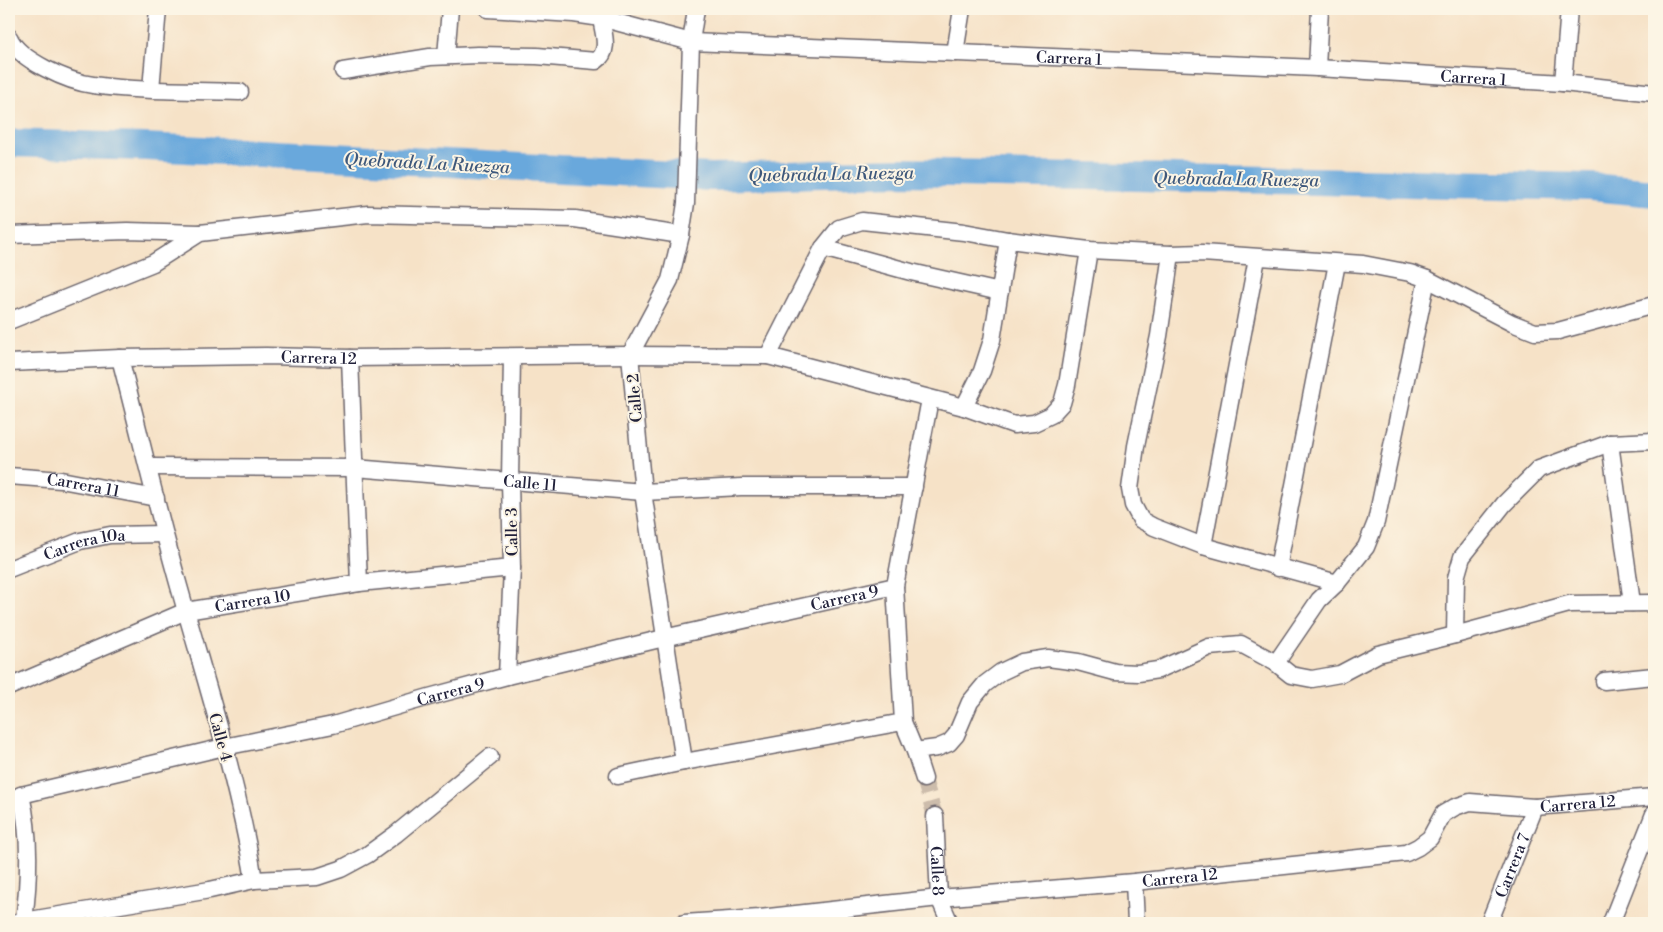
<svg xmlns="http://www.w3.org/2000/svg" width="1663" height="932" viewBox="0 0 1663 932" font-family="'Libre Bodoni',serif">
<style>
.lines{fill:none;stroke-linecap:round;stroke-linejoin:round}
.river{stroke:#69a8dc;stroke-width:28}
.street-tunnel{stroke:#ccbcab;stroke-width:16;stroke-dasharray:16 8;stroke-linecap:butt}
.street-casing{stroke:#6c656c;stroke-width:19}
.street{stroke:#fff;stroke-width:16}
.labels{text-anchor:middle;stroke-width:4;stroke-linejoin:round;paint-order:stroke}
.street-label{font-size:16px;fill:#22223b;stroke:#fcf5e5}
.water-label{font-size:18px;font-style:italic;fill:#3e587b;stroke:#fcf5e5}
</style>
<rect width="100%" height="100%" fill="#fcf5e5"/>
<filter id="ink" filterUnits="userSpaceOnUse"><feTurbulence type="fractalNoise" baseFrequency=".02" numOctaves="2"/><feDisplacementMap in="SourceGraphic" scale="10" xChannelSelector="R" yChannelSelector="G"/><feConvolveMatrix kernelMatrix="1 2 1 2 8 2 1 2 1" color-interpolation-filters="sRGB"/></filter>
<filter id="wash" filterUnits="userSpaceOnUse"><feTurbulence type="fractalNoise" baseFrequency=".0096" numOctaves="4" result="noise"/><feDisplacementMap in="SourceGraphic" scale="20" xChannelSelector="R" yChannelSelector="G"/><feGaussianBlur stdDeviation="1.12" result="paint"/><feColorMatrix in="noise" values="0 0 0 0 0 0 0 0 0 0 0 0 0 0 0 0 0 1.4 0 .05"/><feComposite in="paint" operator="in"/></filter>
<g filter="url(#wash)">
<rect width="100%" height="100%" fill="#f6e2c7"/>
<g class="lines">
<!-- river -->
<path class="river" d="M9,143L146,147L711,177L901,172L1591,187L1654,193"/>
</g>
</g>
<g filter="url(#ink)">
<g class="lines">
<!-- street-tunnel -->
<path class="street-tunnel" d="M924,779L935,816"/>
<defs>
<g id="street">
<path id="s1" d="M488,9L574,14L601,18L691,42L1317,68L1563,83L1654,93"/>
<path d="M9,37C18,60 69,82 93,85C141,92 191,90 240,92"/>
<path d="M955,53L962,9"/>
<path d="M446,56L450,9"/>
<path d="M1317,68L1320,9"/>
<path d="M343,71L430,57L478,55L537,56L596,61C611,51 603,33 601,18"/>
<path d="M1563,83L1569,9"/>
<path d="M151,89L158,9"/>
<path d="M9,235L127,231L200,233"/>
<path d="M823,248L911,272L1000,292"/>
<path d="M1171,254L1159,336L1136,446L1130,489L1133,505L1141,520L1154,527L1203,546L1337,583"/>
<path d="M9,321L153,263L200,233L368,214L575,219L681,235"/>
<path d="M768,356L823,248L839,228L862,221L964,232L1008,240L1089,250L1171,254L1202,253L1363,264L1410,273L1427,279L1512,323L1535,332L1558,331L1654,305"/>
<path d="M350,358L359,583"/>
<path id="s2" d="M9,363L120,358L266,356L350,358L630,355L768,356L964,407L1014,425L1034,423L1051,415L1062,403L1067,385L1089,250"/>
<path d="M964,407L982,371L992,340L1008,240"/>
<path d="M1610,443L1632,603"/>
<path id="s3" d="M149,467L355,468L643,492L741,487H914"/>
<path id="s4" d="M9,476L61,480L156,498"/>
<path d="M1203,546L1257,258"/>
<path d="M1278,568L1337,263"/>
<path id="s5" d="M9,569L80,541L110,535L164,534"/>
<path d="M1455,635L1456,578L1462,557L1504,504L1539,469L1610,443L1654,441"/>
<path d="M1276,663L1319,600L1337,583L1366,547L1376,522L1427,279"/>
<path d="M507,676L512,568L510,480L512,357"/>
<path d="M1604,681L1654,676"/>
<path id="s6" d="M9,687L186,611L359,583L512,568"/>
<path d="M903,722L915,751L924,779"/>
<path d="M915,751L937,748L949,743L956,735L970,702L985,684L1001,672L1022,662L1048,658L1078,662L1115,672L1138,673L1158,670L1209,647L1241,644L1276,663L1291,675L1312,679L1340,674L1378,654L1455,635L1569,604L1654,603"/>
<path d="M684,762L643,492L630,355L670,280L681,235L686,203L691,42L696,9"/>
<path d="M618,776L684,762L903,722L895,586L930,399"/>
<path d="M21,795C31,837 29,879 24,921"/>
<path id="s7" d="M9,802L21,795L224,747L333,725L429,697L507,676L664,638L895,586"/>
<path id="s8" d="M935,816L939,898L950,923"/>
<path d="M254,880L317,877L341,869L367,855L396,834L490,757"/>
<path d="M1134,882L1136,923"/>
<path d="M12,923L210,890L254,880C238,782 207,686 180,590C158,513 140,435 120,358"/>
<path id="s9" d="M684,923L760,918L939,898L1134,882L1406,853L1418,847L1430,838L1443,814L1455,807L1470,802L1535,807L1654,797"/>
<path id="s10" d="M1489,923L1535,807"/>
<path d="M1611,923L1654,814"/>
</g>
</defs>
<!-- street casing -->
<use href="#street" class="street-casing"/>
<!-- street -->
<use href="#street" class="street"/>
</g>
</g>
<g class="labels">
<!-- street labels -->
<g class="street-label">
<text dy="6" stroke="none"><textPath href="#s1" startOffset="585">Carrera 1</textPath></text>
<text dy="6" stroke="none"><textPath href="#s1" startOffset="990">Carrera 1</textPath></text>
<text dy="6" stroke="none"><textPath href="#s2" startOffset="310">Carrera 12</textPath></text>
<text transform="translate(634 398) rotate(-95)" y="6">Calle 2</text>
<text dy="6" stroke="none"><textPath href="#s3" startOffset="382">Calle 11</textPath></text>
<text dy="6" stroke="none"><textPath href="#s4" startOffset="75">Carrera 11</textPath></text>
<text transform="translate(511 532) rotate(-91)" y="6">Calle 3</text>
<text dy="6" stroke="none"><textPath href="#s5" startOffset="80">Carrera 10a</textPath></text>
<text dy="6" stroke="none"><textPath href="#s7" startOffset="861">Carrera 9</textPath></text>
<text dy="6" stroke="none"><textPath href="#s6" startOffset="260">Carrera 10</textPath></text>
<text dy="6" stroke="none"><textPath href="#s7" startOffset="456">Carrera 9</textPath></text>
<text transform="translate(221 737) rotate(75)" y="6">Calle 4</text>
<text dy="6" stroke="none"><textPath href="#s9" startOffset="919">Carrera 12</textPath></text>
<text dy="6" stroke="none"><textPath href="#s10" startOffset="62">Carrera 7</textPath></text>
<text dy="6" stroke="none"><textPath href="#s8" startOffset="55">Calle 8</textPath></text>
<text dy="6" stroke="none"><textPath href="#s9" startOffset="498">Carrera 12</textPath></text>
</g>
<!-- water labels -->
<g class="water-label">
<text transform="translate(427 163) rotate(3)" y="6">Quebrada La Ruezga</text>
<text transform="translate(831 174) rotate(-1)" y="6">Quebrada La Ruezga</text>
<text transform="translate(1236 179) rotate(1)" y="6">Quebrada La Ruezga</text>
</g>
</g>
<!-- margin -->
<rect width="1663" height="932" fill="none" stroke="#fcf5e5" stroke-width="30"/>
</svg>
